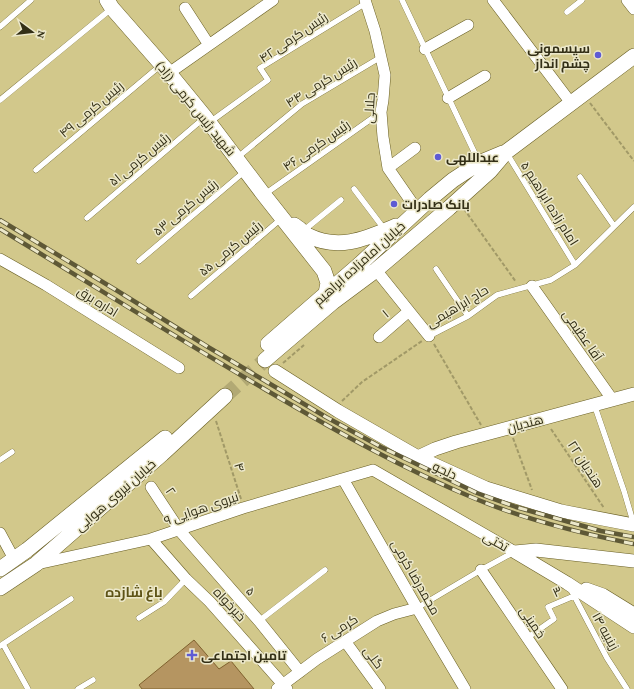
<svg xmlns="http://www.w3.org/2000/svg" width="634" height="689" viewBox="0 0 634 689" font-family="'Crimson Pro',Cairo,serif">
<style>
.building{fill:#b59561;stroke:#80622e}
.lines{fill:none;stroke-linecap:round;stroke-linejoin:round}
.secondary-tunnel{stroke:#b2a974;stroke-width:15;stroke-dasharray:15 8;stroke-linecap:butt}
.service-casing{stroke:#685e23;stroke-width:6}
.minor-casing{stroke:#685e23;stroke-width:12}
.tertiary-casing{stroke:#685e23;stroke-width:14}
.secondary-casing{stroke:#685e23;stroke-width:16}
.path{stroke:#a19967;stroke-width:2;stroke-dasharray:4 2;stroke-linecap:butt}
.service{stroke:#fff;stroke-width:5.5}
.minor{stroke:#fff;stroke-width:11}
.tertiary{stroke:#fff;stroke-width:13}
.secondary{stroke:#fff;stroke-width:15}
.rail-casing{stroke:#5e5836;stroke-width:4.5}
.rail{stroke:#ece8ca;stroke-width:3;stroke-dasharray:9;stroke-linecap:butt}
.poi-dot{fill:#5e5bd4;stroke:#ece8ca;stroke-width:1.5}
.labels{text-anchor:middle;stroke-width:3;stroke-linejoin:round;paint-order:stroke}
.street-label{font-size:13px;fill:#332f16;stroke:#ece8ca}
.poi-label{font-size:13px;font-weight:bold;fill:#332f16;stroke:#ece8ca;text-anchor:start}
.neighbourhood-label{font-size:14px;font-weight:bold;fill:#5d5316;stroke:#ece8ca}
</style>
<rect width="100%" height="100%" fill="#d2c88b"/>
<!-- building -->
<path class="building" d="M194,640L219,669L231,661L254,689H142L139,685Z"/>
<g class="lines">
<!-- secondary-tunnel -->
<path class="secondary-tunnel" d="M225,396L265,360"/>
<defs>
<path id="service" d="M402,0L479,162
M567,12L582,0
M0,27L31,0
M0,100L111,9
M210,122L268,80L260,68L366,3
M506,152L575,265
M238,157L302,104L381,57
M36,170L161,65
M580,177L614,226
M354,189L385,230
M265,194L381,112
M87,218L204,118
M303,231L341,200
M139,261L245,171
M436,269L468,316
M191,296L282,218
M429,336L468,316L497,295L551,280L575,265L634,207
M594,404L624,491L634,525
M0,460L12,452
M570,588L607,658L627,689
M417,608L481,570L514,552
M139,618L164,602L186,579
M259,621L325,570
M527,638L554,619L548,607L574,596
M3,644L28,689
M0,646L71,599
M78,689L93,680"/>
<path id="minor" d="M365,0L375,31L385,75L383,100L381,112L383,137L388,168L417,210
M493,0L571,103
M627,0L634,9
M185,8L209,45
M425,49L468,25
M169,73L273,0
M448,98L485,76
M388,168L415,148
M0,259L46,285L179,368
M376,270L429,336
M532,286L612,399
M379,337L409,311
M343,479L417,608L465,689
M151,487L180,531L259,621L300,672
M0,533L14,559
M151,539L186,579L210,602L287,689
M37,564L151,539L243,508L373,470L515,552
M481,570L562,689
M345,641L380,689
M277,689L317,659L377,621L394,614L417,608"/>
<path id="tertiary" d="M275,371L338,411L418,457L486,488L561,511L634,525
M418,457L435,449L456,442L634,394
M515,552L567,583L634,627
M515,552L536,550L634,561
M586,589L603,595L634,614"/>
<path id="secondary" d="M107,0L112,8L169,73L205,117L264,195L324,271L328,283L326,293
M294,225C299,228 304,233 309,236C340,251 367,238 396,226
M268,344L360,264L430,199L453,180L479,163L503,153
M265,360L333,302L376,270L449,208L490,171L506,152L634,56
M0,569L27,550L165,438
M0,588L36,564L162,454L225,396"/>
</defs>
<!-- service casing -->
<use href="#service" class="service-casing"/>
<!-- minor casing -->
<use href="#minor" class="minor-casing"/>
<!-- tertiary casing -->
<use href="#tertiary" class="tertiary-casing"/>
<!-- secondary casing -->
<use href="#secondary" class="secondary-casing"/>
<!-- path -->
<path class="path" d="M590,103L634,161
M464,209L516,282
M434,344L481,425
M283,363L304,345
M342,401L362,382L422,341
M216,421L241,499
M551,429L604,508
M513,438L532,490"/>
<!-- service -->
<use href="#service" class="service"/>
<!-- minor -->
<use href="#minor" class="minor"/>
<!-- tertiary -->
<use href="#tertiary" class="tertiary"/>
<!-- secondary -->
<use href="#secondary" class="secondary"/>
<defs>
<path id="rail" d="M0,220L116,290L208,347L326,417L381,447L477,493L516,507L601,531L634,537
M0,229C89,283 177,338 266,390C334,430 403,469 476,499C526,520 580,533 634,544"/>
</defs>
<!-- rail casing -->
<use href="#rail" class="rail-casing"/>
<!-- rail -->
<use href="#rail" class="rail"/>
</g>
<!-- markers -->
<g class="poi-dot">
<circle cx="598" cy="55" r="4"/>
<circle cx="438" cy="157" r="4"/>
<circle cx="394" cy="204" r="4"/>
<path d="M190 649h4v4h4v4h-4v4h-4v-4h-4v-4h4z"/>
</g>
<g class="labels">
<!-- street labels -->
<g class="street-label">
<text transform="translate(293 37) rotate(-34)" y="5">رئیس کرمی ۴۲</text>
<text transform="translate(321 82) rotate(-32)" y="5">رئیس کرمی ۴۴</text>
<text transform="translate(196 108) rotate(51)" y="5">شهید رئیس کرمی (زاد)</text>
<text transform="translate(369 108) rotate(-87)" y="5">جلالی</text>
<text transform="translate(91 109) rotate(-40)" y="5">رئیس کرمی ۴۹</text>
<text transform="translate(316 145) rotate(-35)" y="5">رئیس کرمی ۴۶</text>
<text transform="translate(139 159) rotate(-40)" y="5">رئیس کرمی ۵۱</text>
<text transform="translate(550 203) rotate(58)" y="5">امام زاده ابراهیم ۵</text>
<text transform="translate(185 207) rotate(-40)" y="5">رئیس کرمی ۵۳</text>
<text transform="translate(230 248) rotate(-40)" y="5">رئیس کرمی ۵۵</text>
<text transform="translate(359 263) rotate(-42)" y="5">خیابان امامزاده ابراهیم</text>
<text transform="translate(98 301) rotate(32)" y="5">اداره برق</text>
<text transform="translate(457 306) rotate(-31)" y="5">حاج ابراهیمی</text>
<text transform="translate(385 313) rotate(-40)" y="5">۱</text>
<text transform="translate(583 335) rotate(55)" y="5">آقا عظیمی</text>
<text transform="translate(525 423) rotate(-15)" y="5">هندیان</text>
<text transform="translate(586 464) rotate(57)" y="5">هندیان ۲۲</text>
<text transform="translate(240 467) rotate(73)" y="5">۴</text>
<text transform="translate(445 470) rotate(25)" y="5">دلجو</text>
<text transform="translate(171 491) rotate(56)" y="5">۲</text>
<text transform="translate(115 495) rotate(-41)" y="5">خیابان نیروی هوایی</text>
<text transform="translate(201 508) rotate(-19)" y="5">نیروی هوایی ۹</text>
<text transform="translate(496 541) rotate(30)" y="5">تختی</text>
<text transform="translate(416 577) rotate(60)" y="5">محمدرضا کرمی</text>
<text transform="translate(251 591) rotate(49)" y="5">۵</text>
<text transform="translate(557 591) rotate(-25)" y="5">۳</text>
<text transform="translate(230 604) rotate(47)" y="5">خیرخواه</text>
<text transform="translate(533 622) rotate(56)" y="5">خمینی</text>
<text transform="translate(339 628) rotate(-32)" y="5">کرمی ۶</text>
<text transform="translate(606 631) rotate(61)" y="5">زینبیه ۱۴</text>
<text transform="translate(374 657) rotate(54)" y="5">گلی</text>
</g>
<!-- poi labels -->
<g class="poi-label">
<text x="590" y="53" text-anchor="end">سیسمونی<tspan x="590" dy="15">چشم انداز</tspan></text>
<text x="446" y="162">عبداللهی</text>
<text x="402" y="209">بانک صادرات</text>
<text x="201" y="660">تامین اجتماعی</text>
</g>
<!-- neighbourhood labels -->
<g class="neighbourhood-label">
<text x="134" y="597">باغ شازده</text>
</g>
</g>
<!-- north arrow -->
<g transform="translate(32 32) rotate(105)" stroke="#ece8ca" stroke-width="3" paint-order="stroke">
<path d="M0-3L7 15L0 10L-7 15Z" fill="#332f16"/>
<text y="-6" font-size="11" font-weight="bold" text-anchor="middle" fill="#332f16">N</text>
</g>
</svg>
